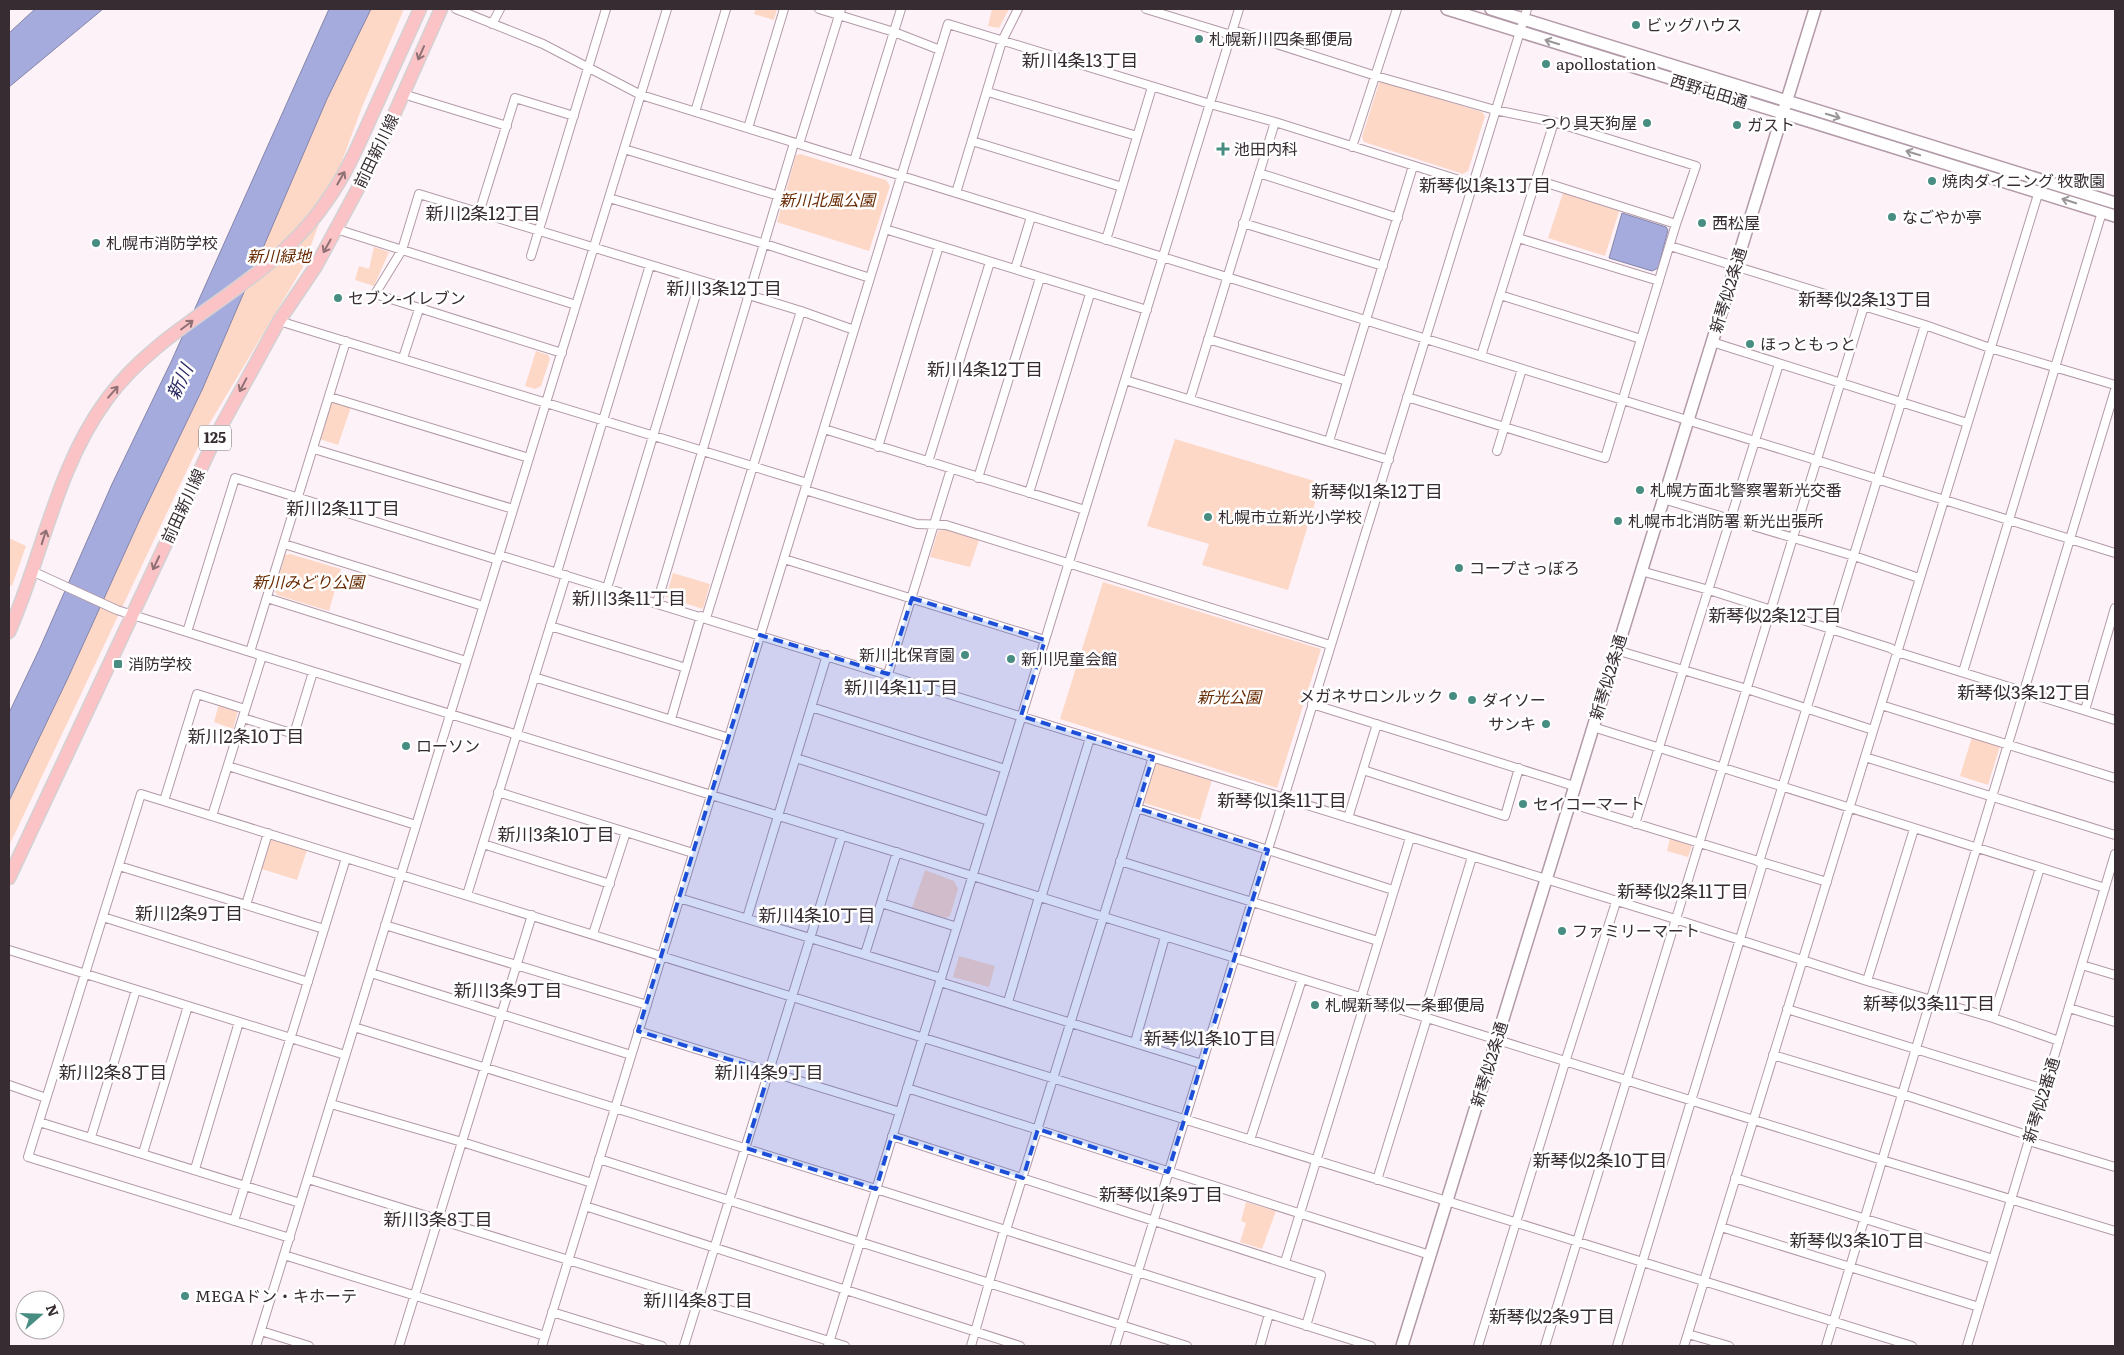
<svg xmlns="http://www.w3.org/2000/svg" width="2124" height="1355" viewBox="0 0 2124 1355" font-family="Literata,'Noto Sans JP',serif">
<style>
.green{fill:#fdd8c7}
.water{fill:#a5abdd;stroke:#8485aa}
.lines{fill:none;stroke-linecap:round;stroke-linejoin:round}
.street-casing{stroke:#b39aa8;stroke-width:10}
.secondary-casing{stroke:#b39aa8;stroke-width:14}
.primary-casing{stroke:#d3d1d2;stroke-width:15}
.street{stroke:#fff;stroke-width:8}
.secondary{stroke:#fff;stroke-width:11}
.primary{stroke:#fcc3c7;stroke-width:12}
.oneway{stroke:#9a9698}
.oneway2{stroke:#8f7075}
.marked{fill:#1d4ed8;fill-opacity:0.2;stroke:#1d4ed8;stroke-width:4;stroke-dasharray:10 6;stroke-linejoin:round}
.poi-dot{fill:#488d82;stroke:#fff;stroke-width:2}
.labels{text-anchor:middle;stroke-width:5;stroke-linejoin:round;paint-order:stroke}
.shield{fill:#fff;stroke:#726b70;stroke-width:1}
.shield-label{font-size:15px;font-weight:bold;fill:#362c32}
.poi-label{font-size:16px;fill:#362c32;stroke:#fff;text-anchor:start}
.street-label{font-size:16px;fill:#362c32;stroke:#fff}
.park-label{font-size:16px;font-style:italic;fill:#672900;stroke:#fff}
.neighbourhood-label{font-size:18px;fill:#362c32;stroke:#fff}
.water-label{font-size:18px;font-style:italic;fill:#272661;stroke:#fff}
</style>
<rect width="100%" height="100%" fill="#fdf2f8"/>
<!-- green -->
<path class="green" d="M365,9H404L362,107L303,267L208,426L9,846V768Z
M756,9H777L774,20L754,14Z
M992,9H1009L999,28L988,26Z
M1383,82L1482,112L1485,116L1468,171L1463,174L1364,142L1362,137L1379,83Z
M800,154L886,180L890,186L869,251L777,222L796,155Z
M1563,193L1619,211L1605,256L1548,238Z
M374,247L389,252L374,286L355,280L359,266L369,269Z
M536,351L548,355L550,359L541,386L535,389L525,386Z
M332,400L351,407L338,445L320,439Z
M1175,439L1321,483L1288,590L1202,565L1209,544L1147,526Z
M947,529L979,540L970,567L930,557L938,531Z
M9,538L26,546L12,586L9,584Z
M290,554L341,569L329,611L277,595L275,591L285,555Z
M673,573L710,584L703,609L666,597Z
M1103,582L1321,649L1277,788L1060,719Z
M219,704L238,711L233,729L214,722Z
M1972,737L2000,746L1988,785L1960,776Z
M1156,763L1212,780L1200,820L1144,803Z
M1670,838L1692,846L1688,857L1667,851Z
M271,839L307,850L297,880L262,869Z
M925,870L954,881L958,889L950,916L945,918L912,908Z
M959,956L995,966L989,987L953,977Z
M1246,1202L1276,1211L1262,1249L1240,1242L1246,1223L1241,1221Z"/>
<!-- water -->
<path class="water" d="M35,9H103L9,87V33Z
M329,9H371L327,99L202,390L141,517L67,680L9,801V713L39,650L112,484L171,362Z
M1622,213L1666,227L1668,230L1658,268L1652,271L1609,258Z"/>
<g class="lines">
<defs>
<path id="street" d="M456,9L543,44L641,95L2115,553
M819,9L894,32L940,50
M1146,9L1231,35
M492,24L500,9
M1233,30L1376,76L1495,110L1554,122L1696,166L1676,224L1605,458L1407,397
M988,92L1137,136
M403,94L507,126
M695,112L726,9
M748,128L784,9
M972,141L1122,187
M799,144L841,9
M1352,147L1397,9
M624,149L779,196
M854,161L901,9
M1259,173L1398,218
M1537,180L1676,224
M956,193L1002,41L1018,9
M609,198L765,244L870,278
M479,213L515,98L574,116
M1243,223L1383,266
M336,229L576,305
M885,229L1147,310
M1518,238L1659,281
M1106,240L1152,87
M1670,246L1925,325L1990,348L2115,385
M531,256L606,9
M1015,269L1031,217
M1500,295L1641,339
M279,321L807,483
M1208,339L1347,381
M1712,342L1967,423
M562,353L375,294L402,250L419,194L801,311L854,330
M1481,356L1554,122
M403,358L419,309
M1125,380L1389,460
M330,397L529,458
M1190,399L1275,122
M824,429L1085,510
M1329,441L1413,166
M878,447L939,246
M314,449L513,509
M1497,451L1522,369
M928,462L990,262
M978,478L1040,278
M805,490L917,524L946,525L1330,645
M1029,493L1090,294
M1663,499L1854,556L1919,578
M284,544L483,606
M499,555L1672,918L1867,981L1993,1018L2059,1041
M784,559L1045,640
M1641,571L1709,590L1890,648L1897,652L2115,720
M34,572L117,610L250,652L963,873L1882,1160L2115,1231
M557,572L650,265
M607,588L700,281
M267,598L466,661
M657,603L794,143
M706,618L801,311
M550,626L686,668
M187,632L235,478L498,560
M1616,650L1747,689L1873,730
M250,652L346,341
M1963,672L2102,212
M888,674L951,469
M534,677L729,738
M1312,704L1574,786
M1881,705L2115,778
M811,707L1005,769
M2085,710L2115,608
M243,718L294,734L313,672
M671,719L701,616
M1593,727L2105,888
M1865,757L2115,835
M796,758L989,821
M228,766L416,825
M1363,770L1505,816L1519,768
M498,792L693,853
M164,801L197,694L245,709
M1569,803L1827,882
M1137,808L1393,890
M212,816L262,656
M1348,818L1377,724
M1635,824L1779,364
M483,844L610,884
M1120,861L1378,941
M1759,862L1925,325
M119,866L324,929
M467,895L566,575
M679,898L941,978
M1041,898L1090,738
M881,903L957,927
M246,905L268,833
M103,917L308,982
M747,918L827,655
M385,925L647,1005
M593,934L626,832
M9,950L345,1055
M865,954L897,852
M2082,965L2115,975
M371,973L631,1055
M1867,981L1914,829
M940,982L1202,1064
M1361,998L1410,838
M1008,1002L1039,897
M2069,1008L2115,1022
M1787,1009L2044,1089
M1423,1017L1472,857
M1993,1018L2040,868
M354,1027L876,1189L1371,1346
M638,1031L900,1112
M1135,1042L1165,937
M1773,1055L1902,1094L2030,1136
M9,1085L46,1098
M907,1088L1430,1255
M331,1104L462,1142L592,1183
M39,1122L300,1203
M892,1136L1321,1275L1306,1326
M91,1137L136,990
M1250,1140L1302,979
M2029,1141L2115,1167
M143,1153L188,1006
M599,1159L1187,1346
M195,1169L239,1022
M1735,1178L1993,1259
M308,1179L845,1346
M1377,1180L1427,1018
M585,1206L1020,1346
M234,1221L346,858
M1721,1227L1979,1307
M1006,1230L1153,757
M290,1238L28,1157L141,794L1912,1346
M284,1255L545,1336
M1285,1262L1366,999
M552,1312L662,1346
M261,1331L309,1346
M1688,1334L1729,1346
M256,1346L667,9
M399,1346L532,915
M542,1346L948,24L1210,104L1275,122L1472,184
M684,1346L842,835
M828,1346L1239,9
M971,1346L1004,1230
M1115,1346L1527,9
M1260,1346L1269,1314
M1478,1346L1567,1056L1616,902
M1545,1346L1864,306
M1617,1346L1763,863
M1684,1346L2039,191
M1826,1346L2115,390
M1967,1346L2115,854"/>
<path id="secondary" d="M1447,9L2115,216
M1491,9L2115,203
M1402,1346L1815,9"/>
<path id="primary" d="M9,632C43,555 56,468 107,399C153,336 227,303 283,251C299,236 314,220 326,202C345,176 358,146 371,117C387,81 404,45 420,9
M9,878L219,430L279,321L316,266L376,155L441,9"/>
</defs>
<!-- street casing -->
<use href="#street" class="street-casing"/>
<!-- secondary casing -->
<use href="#secondary" class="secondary-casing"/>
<!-- primary casing -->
<use href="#primary" class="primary-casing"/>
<!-- street -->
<use href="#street" class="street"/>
<!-- secondary -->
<use href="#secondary" class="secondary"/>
<!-- primary -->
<use href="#primary" class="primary"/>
</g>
<!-- one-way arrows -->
<defs><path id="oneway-shaft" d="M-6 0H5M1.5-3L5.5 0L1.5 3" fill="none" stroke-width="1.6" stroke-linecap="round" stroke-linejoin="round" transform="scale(1.25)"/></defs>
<g class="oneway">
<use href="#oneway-shaft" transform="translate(1552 42) rotate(-163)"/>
<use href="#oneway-shaft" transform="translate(1833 116) rotate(17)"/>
<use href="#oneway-shaft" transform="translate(1913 153) rotate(-163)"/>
<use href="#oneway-shaft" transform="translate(2069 201) rotate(-162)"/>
</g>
<g class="oneway2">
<use href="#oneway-shaft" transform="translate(421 53) rotate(114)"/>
<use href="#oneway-shaft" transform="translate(341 178) rotate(-60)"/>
<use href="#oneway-shaft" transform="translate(327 246) rotate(119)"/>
<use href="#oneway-shaft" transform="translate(187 325) rotate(-37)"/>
<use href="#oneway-shaft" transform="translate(243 385) rotate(118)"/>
<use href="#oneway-shaft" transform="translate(113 392) rotate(-49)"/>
<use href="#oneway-shaft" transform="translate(44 537) rotate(-72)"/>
<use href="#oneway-shaft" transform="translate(156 563) rotate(115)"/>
</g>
<!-- marked area -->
<path class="marked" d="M912,598L1045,640L1021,716L1153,757L1137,808L1268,850L1168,1172L1038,1129L1023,1178L892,1136L876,1189L746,1148L769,1072L638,1031L760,635L888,674Z"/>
<!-- markers -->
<g class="poi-dot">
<circle cx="1636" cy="25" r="5"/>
<circle cx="1199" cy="39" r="5"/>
<circle cx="1546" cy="64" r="5"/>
<circle cx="1647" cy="123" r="5"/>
<circle cx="1737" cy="125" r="5"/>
<path d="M1220.5 141.5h5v5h5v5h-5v5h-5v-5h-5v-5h5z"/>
<circle cx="1932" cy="181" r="5"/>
<circle cx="1892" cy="217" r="5"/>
<circle cx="1702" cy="223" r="5"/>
<circle cx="96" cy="243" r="5"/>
<circle cx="338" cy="298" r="5"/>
<circle cx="1750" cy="344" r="5"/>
<circle cx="1640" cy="490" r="5"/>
<circle cx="1208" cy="517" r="5"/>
<circle cx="1618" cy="521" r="5"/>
<circle cx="1459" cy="568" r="5"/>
<circle cx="965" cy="655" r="5"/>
<circle cx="1011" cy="659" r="5"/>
<rect x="113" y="659" width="10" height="10" rx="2.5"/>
<circle cx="1453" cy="696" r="5"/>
<circle cx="1472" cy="700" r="5"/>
<circle cx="1546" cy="724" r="5"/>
<circle cx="406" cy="746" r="5"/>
<circle cx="1523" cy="804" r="5"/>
<circle cx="1562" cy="931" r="5"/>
<circle cx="1315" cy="1005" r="5"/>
<circle cx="185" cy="1296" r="5"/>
</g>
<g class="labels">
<!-- shield labels -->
<rect class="shield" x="199" y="425.5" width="32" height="25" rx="4"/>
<g class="shield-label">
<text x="215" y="443">125</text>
</g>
<!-- poi labels -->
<g class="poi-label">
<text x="1646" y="31">ビッグハウス</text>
<text x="1209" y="45">札幌新川四条郵便局</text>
<text x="1556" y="70">apollostation</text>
<text x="1637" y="129" text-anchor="end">つり具天狗屋</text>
<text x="1747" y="131">ガスト</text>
<text x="1234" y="155">池田内科</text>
<text x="1942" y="187">焼肉ダイニング 牧歌園</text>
<text x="1902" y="223">なごやか亭</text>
<text x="1712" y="229">西松屋</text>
<text x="106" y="249">札幌市消防学校</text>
<text x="348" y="304">セブン-イレブン</text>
<text x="1760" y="350">ほっともっと</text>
<text x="1650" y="496">札幌方面北警察署新光交番</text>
<text x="1218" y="523">札幌市立新光小学校</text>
<text x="1628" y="527">札幌市北消防署 新光出張所</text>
<text x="1469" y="574">コープさっぽろ</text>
<text x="955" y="661" text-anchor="end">新川北保育園</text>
<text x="1021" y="665">新川児童会館</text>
<text x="128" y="670">消防学校</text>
<text x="1443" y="702" text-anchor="end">メガネサロンルック</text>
<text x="1482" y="706">ダイソー</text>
<text x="1536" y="730" text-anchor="end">サンキ</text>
<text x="416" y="752">ローソン</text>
<text x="1533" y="810">セイコーマート</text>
<text x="1572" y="937">ファミリーマート</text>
<text x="1325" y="1011">札幌新琴似一条郵便局</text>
<text x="195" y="1302">MEGAドン・キホーテ</text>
</g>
<!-- street labels -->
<g class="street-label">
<text transform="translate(1709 91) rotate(17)" y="6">西野屯田通</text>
<text transform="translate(376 151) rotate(-64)" y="6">前田新川線</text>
<text transform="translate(1728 290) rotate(-73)" y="6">新琴似2条通</text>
<text transform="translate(183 506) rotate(-65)" y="6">前田新川線</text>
<text transform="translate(1608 677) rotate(-73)" y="6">新琴似2条通</text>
<text transform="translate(1489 1064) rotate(-73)" y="6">新琴似2条通</text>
<text transform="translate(2041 1100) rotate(-73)" y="6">新琴似2番通</text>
</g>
<!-- park labels -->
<g class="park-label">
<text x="827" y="206">新川北風公園</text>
<text x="279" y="262">新川緑地</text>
<text x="308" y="588">新川みどり公園</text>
<text x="1229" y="703">新光公園</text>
</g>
<!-- neighbourhood labels -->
<g class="neighbourhood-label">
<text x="1080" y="67">新川4条13丁目</text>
<text x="1485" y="192">新琴似1条13丁目</text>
<text x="483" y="220">新川2条12丁目</text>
<text x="724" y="295">新川3条12丁目</text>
<text x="1865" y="306">新琴似2条13丁目</text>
<text x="985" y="376">新川4条12丁目</text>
<text x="1377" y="498">新琴似1条12丁目</text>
<text x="343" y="515">新川2条11丁目</text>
<text x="629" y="605">新川3条11丁目</text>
<text x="1775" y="622">新琴似2条12丁目</text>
<text x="901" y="694">新川4条11丁目</text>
<text x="2024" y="699">新琴似3条12丁目</text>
<text x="246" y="743">新川2条10丁目</text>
<text x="1282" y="807">新琴似1条11丁目</text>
<text x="556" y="841">新川3条10丁目</text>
<text x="1683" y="898">新琴似2条11丁目</text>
<text x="189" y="920">新川2条9丁目</text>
<text x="817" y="922">新川4条10丁目</text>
<text x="508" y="997">新川3条9丁目</text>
<text x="1929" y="1010">新琴似3条11丁目</text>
<text x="1210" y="1045">新琴似1条10丁目</text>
<text x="113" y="1079">新川2条8丁目</text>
<text x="769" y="1079">新川4条9丁目</text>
<text x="1600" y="1167">新琴似2条10丁目</text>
<text x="1161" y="1201">新琴似1条9丁目</text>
<text x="438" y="1226">新川3条8丁目</text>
<text x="1857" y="1247">新琴似3条10丁目</text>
<text x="698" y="1307">新川4条8丁目</text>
<text x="1552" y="1323">新琴似2条9丁目</text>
</g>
<!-- water labels -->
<g class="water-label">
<text transform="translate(180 382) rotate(-65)" y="6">新川</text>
</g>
</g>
<!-- border -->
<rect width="2124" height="1355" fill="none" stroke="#362c32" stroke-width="20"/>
<!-- north arrow -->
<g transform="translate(40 1315) rotate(70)"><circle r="24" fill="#ffffff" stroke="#afabad"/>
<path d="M0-4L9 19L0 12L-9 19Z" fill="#488d82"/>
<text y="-8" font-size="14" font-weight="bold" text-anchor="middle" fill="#362c32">N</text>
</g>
</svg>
